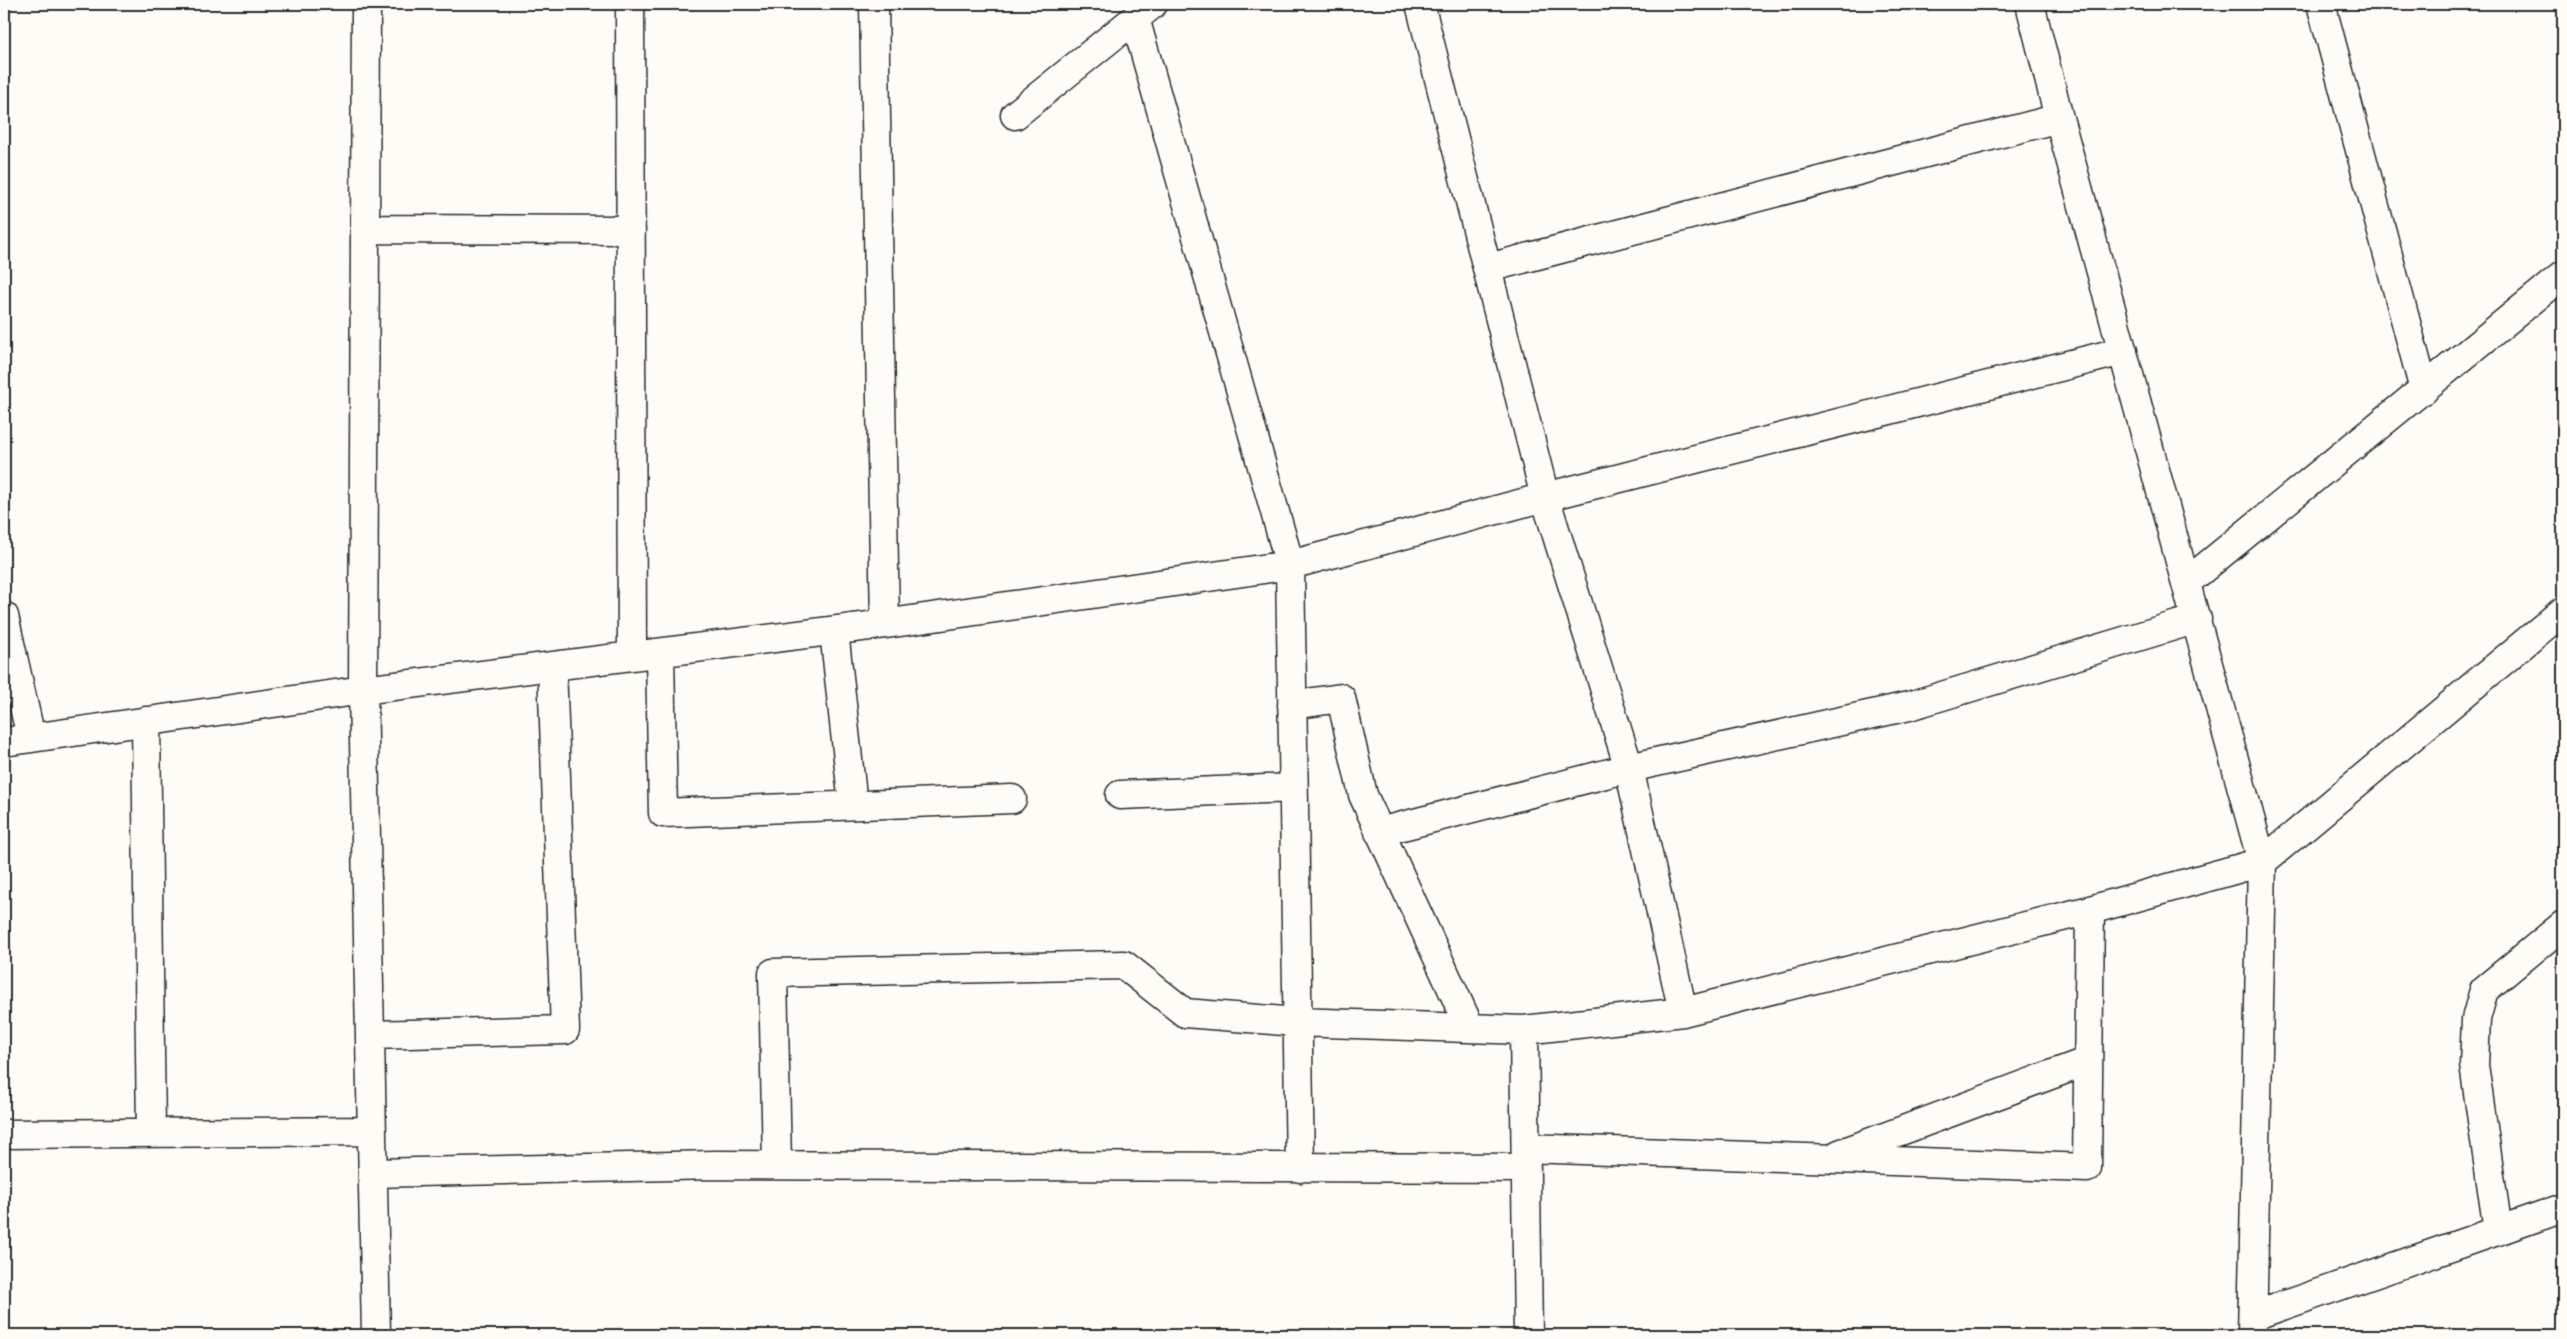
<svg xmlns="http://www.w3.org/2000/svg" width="2567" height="1339" viewBox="0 0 2567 1339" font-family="'Playpen Sans',sans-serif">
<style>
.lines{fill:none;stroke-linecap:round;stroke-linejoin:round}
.street-casing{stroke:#2b2b2b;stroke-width:31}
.street{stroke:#fdfcf7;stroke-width:28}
</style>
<rect width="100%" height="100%" fill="#fdfcf7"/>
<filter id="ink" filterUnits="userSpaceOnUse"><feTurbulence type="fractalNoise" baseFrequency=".02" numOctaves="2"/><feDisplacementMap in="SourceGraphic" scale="10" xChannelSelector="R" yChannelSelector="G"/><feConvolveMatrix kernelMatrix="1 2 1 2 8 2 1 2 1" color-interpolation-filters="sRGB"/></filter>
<g filter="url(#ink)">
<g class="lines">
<defs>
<path id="street" d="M366,4L363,690L376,1335
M630,4L632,656
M874,4L885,624
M1420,4L1545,497L1629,768L1683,1012
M2030,4L2059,118L2262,862L2252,1335
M2321,4L2424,390
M1135,18L1290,565L1300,1168
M1015,115L1153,4
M365,229L631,230
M1488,268L2059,118
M2187,582L2563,275
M4,616L31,738
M834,631L853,805
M660,653L663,813L1012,799
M1292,705L1341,698L1363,795L1470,1028
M146,721L151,1133
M4,742L363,690L885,624L1290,565L1545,497L2123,351
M1120,795L1293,788
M1379,832L1629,768L1909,706L2197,619
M1524,1030L1528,1335
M370,1035L565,1030L552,666
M4,1134L372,1131
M1526,1148L2087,1168L2090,910
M1839,1154L2088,1061
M777,1165L773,973L1124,965L1185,1013L1297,1022L1524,1030L1683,1012L2090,910L2262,862L2563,611
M373,1173L715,1165L1526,1168
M2498,1231L2474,1065L2476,1019L2484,990L2563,925
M2253,1316L2563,1208"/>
</defs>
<!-- street casing -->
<use href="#street" class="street-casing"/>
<!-- street -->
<use href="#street" class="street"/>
</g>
</g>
<!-- margin -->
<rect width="2567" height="1339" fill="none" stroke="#fdfcf7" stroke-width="20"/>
<rect x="10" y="10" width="2547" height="1319" fill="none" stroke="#2b2b2b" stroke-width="2" filter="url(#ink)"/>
</svg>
